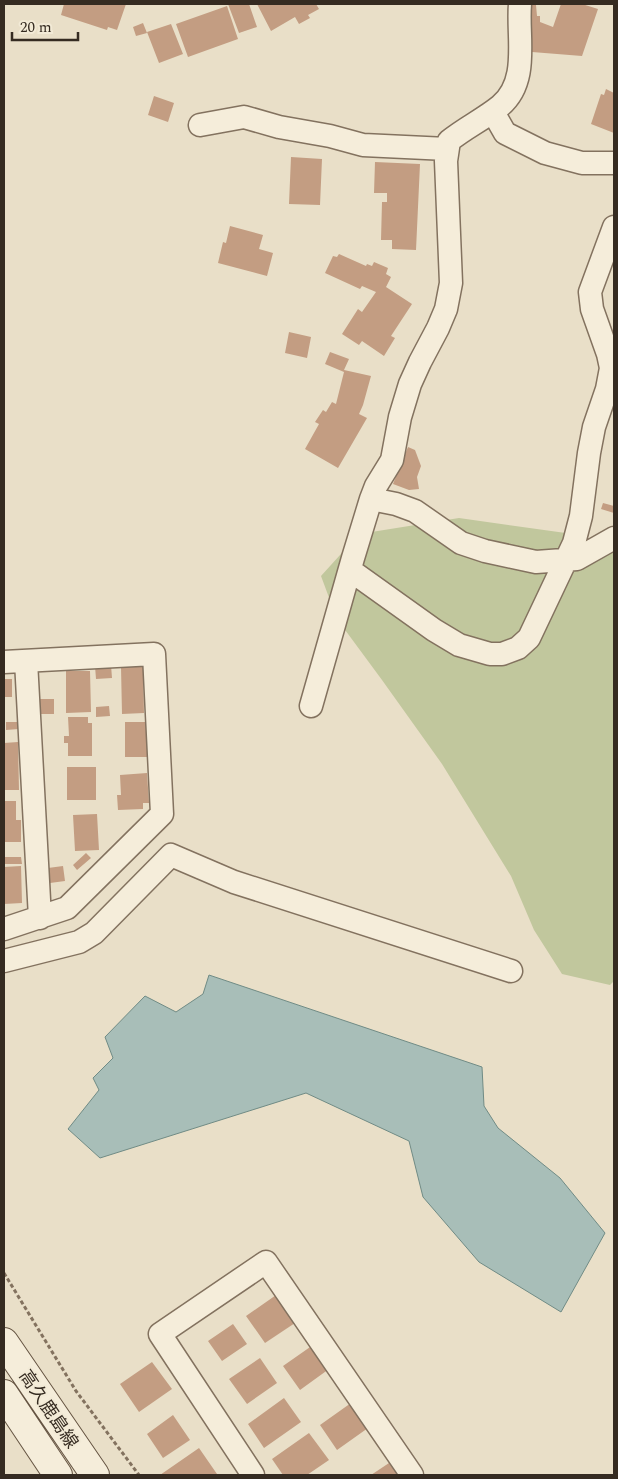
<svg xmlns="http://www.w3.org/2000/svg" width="618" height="1479" viewBox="0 0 618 1479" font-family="Spectral,'Noto Sans JP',serif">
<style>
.green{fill:#c1c79d}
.water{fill:#a8beb8;stroke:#708b85}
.building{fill:#c39d82}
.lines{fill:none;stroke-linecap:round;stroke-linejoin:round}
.minor-casing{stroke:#83725f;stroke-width:25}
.secondary-casing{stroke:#655442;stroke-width:30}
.path{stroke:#83725f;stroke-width:3;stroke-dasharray:4 2.5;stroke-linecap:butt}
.minor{stroke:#f5edda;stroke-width:22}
.secondary{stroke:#f5edda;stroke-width:28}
.labels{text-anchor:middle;stroke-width:4;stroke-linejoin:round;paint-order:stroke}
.street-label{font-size:18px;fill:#352b21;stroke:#f2ead6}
</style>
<rect width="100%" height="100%" fill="#e9dfc8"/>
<!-- green -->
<path class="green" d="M459,518L580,535L614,551V981L610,985L562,974L534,930L511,876L442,764L382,680L337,619L321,576L359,534Z"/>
<!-- water -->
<path class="water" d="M209,975L482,1067L484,1106L498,1128L560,1178L605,1233L561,1312L479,1262L423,1197L409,1141L306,1093L100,1158L68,1129L99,1090L93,1078L113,1058L105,1037L145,996L176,1012L203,994Z"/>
<!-- building -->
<path class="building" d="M64,4H126L117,30L108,27L107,30L61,15Z
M228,4H249L257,27L239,33Z
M257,4H316L319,9L308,15L310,18L299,24L295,17L271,31Z
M561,4H582L598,9L582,56L532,52L530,5H536L537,16H540V22L553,27Z
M227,6L238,39L188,57L176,24Z
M143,23L147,33L136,36L133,27Z
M171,24L183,54L159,63L147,32Z
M606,89L614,93V133L591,124L601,94L604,95Z
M154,96L174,103L168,122L148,115Z
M291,157L322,159L320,205L289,204Z
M375,162L420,164L416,250L392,249V240H381L382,202H387V193H374Z
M230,226L263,235L259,249L273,253L267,276L218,263L223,242L226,243Z
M339,254L366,266L367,264L372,266L374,262L388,268L386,274L391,277L386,287L412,304L391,336L395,338L384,356L362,341L359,345L342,334L358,309L362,312L376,292L362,286L360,289L325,273L333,256L337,257Z
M289,332L311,337L307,358L285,353Z
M330,352L349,359L344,370L371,376L363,405L359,414L367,418L338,468L305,449L319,424L315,422L323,410L326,412L332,402L336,404L344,372L325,364Z
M408,447L415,450L421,466L417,477L419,489L409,490L393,484Z
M603,503L614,506V513L601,509Z
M111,665L112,678L96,679L95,666Z
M121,667H143L144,713L122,714Z
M66,671H90L91,712L66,713Z
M4,679H12V697H4Z
M40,699H54V714H40Z
M109,706L110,716L96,717V707Z
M68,717H88V723H92V756H68V743H64V736H69Z
M6,722H19V729L6,730Z
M125,722H147V757H125Z
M18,742L19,790H4V743Z
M67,767H96V800H67Z
M147,773L149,803H143V809L118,810L117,795H121L120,775Z
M4,801H16V820H21V842H4Z
M97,814L99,850L75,851L73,815Z
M86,853L91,858L77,870L73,865Z
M4,857H21L22,864H4Z
M21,866L22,903L4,904V867Z
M63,866L65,881L50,883L48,868Z
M279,1293L298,1321L265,1343L246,1316Z
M233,1324L247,1344L222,1361L208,1341Z
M313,1345L329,1369L300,1390L283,1366Z
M260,1358L277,1383L247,1404L229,1379Z
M152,1362L172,1389L139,1412L120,1384Z
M284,1398L301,1422L264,1448L248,1424Z
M351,1403L368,1428L337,1450L320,1425Z
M173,1415L190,1440L163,1458L147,1434Z
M309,1433L329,1460L307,1475H283L272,1459Z
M199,1448L217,1474L160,1475Z
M389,1463L398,1475H371Z"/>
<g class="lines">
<defs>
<path id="minor" d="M493,112L505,133L545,153L582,163H614
M200,125L244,117L279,127L330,136L363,145L447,149
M371,499L396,504L415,511L461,543L485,551L536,562L577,559L614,538
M350,570L434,630L459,645L490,654H502L518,648L529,638L574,543L581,516L589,453L594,427L607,389L611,368L608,354L592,309L590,292L614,227
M26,661L40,918
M4,662L154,654L162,814L67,908L4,929
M311,706L353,558L371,499L376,486L392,460L400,417L410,384L420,362L438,328L446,309L451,283L446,161L449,141C465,128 484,119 500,106C530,81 517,37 520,4
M4,961L79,942L94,933L171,855L234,882L511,971
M253,1475L160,1334L266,1262L412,1475"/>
<path id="secondary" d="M4,1342L95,1475
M4,1394L58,1475"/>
</defs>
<!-- minor casing -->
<use href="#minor" class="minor-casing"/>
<!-- secondary casing -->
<use href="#secondary" class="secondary-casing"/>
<!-- path -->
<path class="path" d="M4,1273L76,1391L139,1475"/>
<!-- minor -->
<use href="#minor" class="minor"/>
<!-- secondary -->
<use href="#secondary" class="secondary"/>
</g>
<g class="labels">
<!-- street labels -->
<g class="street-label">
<text transform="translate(49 1409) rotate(56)" y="6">高久鹿島線</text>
</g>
</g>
<!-- border -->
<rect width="618" height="1479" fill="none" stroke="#352b21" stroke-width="10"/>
<!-- scale -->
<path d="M12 32v8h66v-8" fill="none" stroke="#352b21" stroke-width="2.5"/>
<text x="20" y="32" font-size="15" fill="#352b21" stroke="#f2ead6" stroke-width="4" paint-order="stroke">20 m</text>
</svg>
